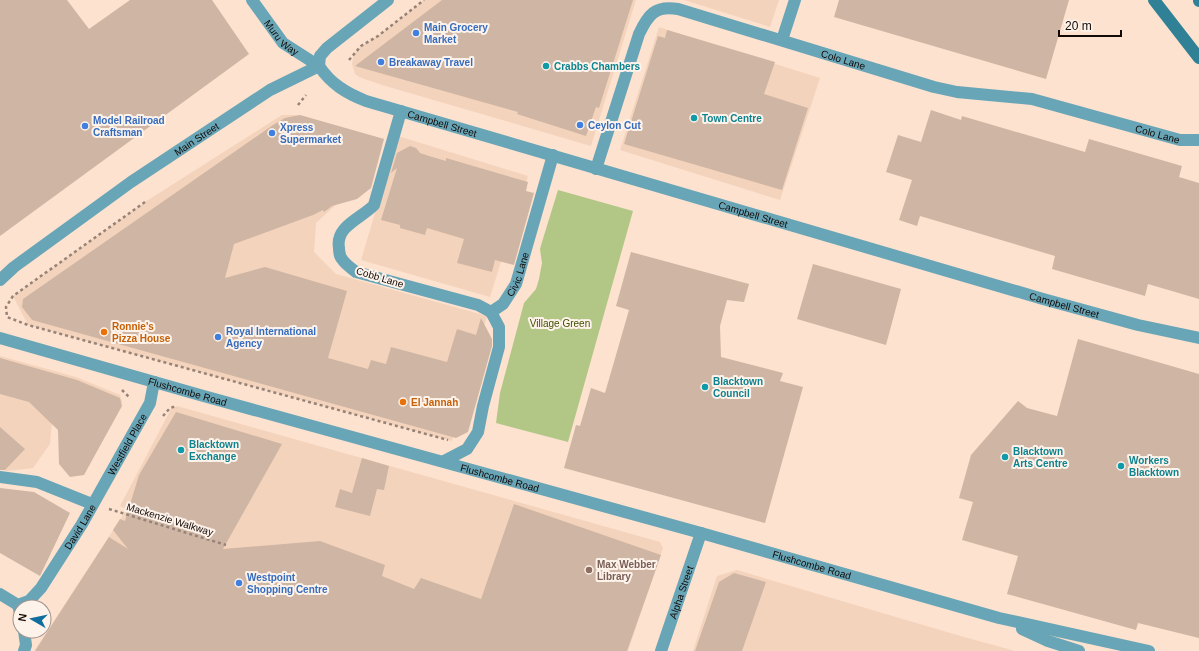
<svg xmlns="http://www.w3.org/2000/svg" width="1199" height="651" viewBox="0 0 1199 651" font-family="Arial,sans-serif">
<style>
.built{fill:#f4d3bc}
.green{fill:#b2c786}
.building{fill:#cfb5a3}
.lines{fill:none;stroke-linecap:round;stroke-linejoin:round}
.path{stroke:#968377;stroke-width:2.5;stroke-dasharray:3 3;stroke-linecap:butt}
.service{stroke:#68a5b7;stroke-width:12}
.pedestrian{stroke:#68a5b7;stroke-width:12}
.minor{stroke:#68a5b7;stroke-width:12}
.secondary{stroke:#318196;stroke-width:12}
.shop-dot{fill:#3f7fe0;stroke:#fef3eb;stroke-width:1.5}
.culture-dot{fill:#0f9aa8;stroke:#fef3eb;stroke-width:1.5}
.food-dot{fill:#e8710a;stroke:#fef3eb;stroke-width:1.5}
.education-dot{fill:#8d6e63;stroke:#fef3eb;stroke-width:1.5}
.labels{text-anchor:middle;stroke-width:4;stroke-linejoin:round;paint-order:stroke}
.shop-label{font-size:10px;font-weight:bold;fill:#366cbe;stroke:#fef3eb;text-anchor:start}
.street-label{font-size:10px;fill:#120905;stroke:#fef3eb}
.culture-label{font-size:10px;font-weight:bold;fill:#0d838f;stroke:#fef3eb;text-anchor:start}
.park-label{font-size:10px;fill:#3d4f01;stroke:#fef3eb}
.food-label{font-size:10px;font-weight:bold;fill:#c56008;stroke:#fef3eb;text-anchor:start}
.education-label{font-size:10px;font-weight:bold;fill:#785e54;stroke:#fef3eb;text-anchor:start}
</style>
<rect width="100%" height="100%" fill="#fde2cf"/>
<!-- built -->
<path class="built" d="M424,0H636L591,146L382,85L359,77L355,74L352,64L354,54L361,46L378,36Z
M684,0H779L770,27Z
M659,27L820,78L780,200L620,150Z
M282,115H298L384,139L354,188L316,223L314,252L336,274L487,316L452,441L28,325L13,296L145,202Z
M398,136L528,176L490,297L361,260Z
M0,356L76,377L120,395L122,402L85,471L70,475L64,470L61,464L71,421L52,422L50,444L33,468L7,471L0,468Z
M177,406L660,542L663,548L628,651H34L127,509L120,506L171,409Z
M737,570L957,635L1015,651H693L717,576Z"/>
<!-- green -->
<path class="green" d="M558,190L633,211L568,442L496,423L500,393L524,303L536,289L539,279L542,263L540,249L542,242Z"/>
<!-- building -->
<path class="building" d="M0,0H67L89,29L130,0H212L249,54L0,236Z
M442,0H633L599,108L596,107L586,136L517,114L518,112L355,66Z
M839,0H1069L1046,79L834,17Z
M667,30L775,62L764,94L808,108L782,190L624,144L658,36L665,38Z
M931,110L961,120L962,116L1085,152L1089,139L1182,166L1179,177L1199,183V299L1148,284L1145,296L1052,269L1055,256L920,216L917,226L899,220L912,180L886,172L898,135L921,142Z
M300,115L384,139L371,188L357,199L332,206L324,212L323,210L313,215L234,244L225,278L265,267L347,291L328,358L368,369L371,360L386,364L391,347L447,362L457,329L476,335L481,318L492,339V346L468,432L456,438L32,320L22,307L23,299L273,125L285,118Z
M410,146L416,148L420,153L429,156L446,161V158L528,182L526,191L534,193L514,265L495,260L492,272L457,263L464,239L427,228L425,235L400,228V225L381,220L397,168L391,173L397,153Z
M631,252L749,284L744,302L727,300L720,326L721,357L783,373L780,381L803,387L765,523L564,468L576,425L580,426L591,388L605,393L629,310L616,306Z
M813,264L901,289L886,345L797,319Z
M1078,339L1199,374V638L1138,623L1136,630L1007,594L1018,556L962,540L973,502L959,498L971,455L1018,401L1027,408L1057,416Z
M0,358L77,380L120,398L122,406L84,475L70,477L59,464L58,430L29,402L0,394Z
M176,412L282,444L223,549L320,541L385,565L382,576L414,589L421,578L481,599L514,504L661,555L627,651H35L109,537L128,549L113,530L120,519L125,521L139,475Z
M0,427L25,449L5,470H0Z
M362,458L389,466L384,490L377,489L370,516L335,507L340,489L352,493Z
M0,488L34,492L70,513L40,576L0,553Z
M734,573L766,582L742,651H695L719,582Z"/>
<g class="lines">
<!-- path -->
<path class="path" d="M349,60L361,46L378,36L424,0
M298,105L306,95
M145,202L13,296L6,307L7,317L28,325L448,440
M122,390L129,397
M163,416L170,408L177,406
M109,509L226,545"/>
<!-- service -->
<g class="service">
<path id="s1" d="M252,0L283,43L319,66"/>
<path d="M782,40L795,0"/>
<path d="M401,111L374,205C362,218 335,226 339,248C339,251 340,257 342,259C345,264 351,268 356,272L478,305L491,312"/>
<path id="s2" d="M491,312L503,304L516,284L553,155"/>
<path d="M444,461L467,449L478,432L483,406L499,347V327L491,312"/>
<path d="M0,477L37,482L92,504"/>
<path id="s3" d="M0,594L18,605L29,601L41,588L82,524L150,403L154,382"/>
</g>
<!-- pedestrian -->
<path class="pedestrian" d="M18,605L20,613
M24,631L26,645L24,651"/>
<!-- minor -->
<g class="minor">
<path id="s4" d="M319,66C331,84 346,93 366,101L1043,299L1138,325L1199,338"/>
<path d="M319,66L320,56L327,48L388,0"/>
<path id="s5" d="M596,169L639,34C648,15 655,5 678,9L934,87L957,92L1032,99L1180,140H1199"/>
<path id="s6" d="M0,280L14,267L131,182L270,90L319,66"/>
<path id="s7" d="M0,338L200,395L701,533L999,618L1149,651"/>
<path d="M1022,629L1048,641L1079,651"/>
<path id="s8" d="M661,651L701,533"/>
</g>
<!-- secondary -->
<path class="secondary" d="M1154,0L1199,58
M1199,0V1"/>
</g>
<!-- markers -->
<g class="shop-dot">
<circle cx="416" cy="33" r="4"/>
<circle cx="381" cy="62" r="4"/>
<circle cx="580" cy="125" r="4"/>
<circle cx="85" cy="126" r="4"/>
<circle cx="272" cy="133" r="4"/>
<circle cx="218" cy="337" r="4"/>
<circle cx="239" cy="583" r="4"/>
</g>
<g class="culture-dot">
<circle cx="546" cy="66" r="4"/>
<circle cx="694" cy="118" r="4"/>
<circle cx="705" cy="387" r="4"/>
<circle cx="181" cy="450" r="4"/>
<circle cx="1005" cy="457" r="4"/>
<circle cx="1121" cy="466" r="4"/>
</g>
<g class="food-dot">
<circle cx="104" cy="332" r="4"/>
<circle cx="403" cy="402" r="4"/>
</g>
<circle class="education-dot" cx="589" cy="570" r="4"/>
<g class="labels">
<!-- shop labels -->
<g class="shop-label">
<text x="424" y="31">Main Grocery<tspan x="424" dy="12">Market</tspan></text>
<text x="389" y="66">Breakaway Travel</text>
<text x="93" y="124">Model Railroad<tspan x="93" dy="12">Craftsman</tspan></text>
<text x="588" y="129">Ceylon Cut</text>
<text x="280" y="131">Xpress<tspan x="280" dy="12">Supermarket</tspan></text>
<text x="226" y="335">Royal International<tspan x="226" dy="12">Agency</tspan></text>
<text x="247" y="581">Westpoint<tspan x="247" dy="12">Shopping Centre</tspan></text>
</g>
<!-- street labels -->
<g class="street-label">
<text dy="4" stroke="none"><textPath href="#s1" startOffset="48">Muru Way</textPath></text>
<text dy="4" stroke="none"><textPath href="#s5" startOffset="366">Colo Lane</textPath></text>
<text dy="4" stroke="none"><textPath href="#s4" startOffset="139">Campbell Street</textPath></text>
<text dy="4" stroke="none"><textPath href="#s5" startOffset="690">Colo Lane</textPath></text>
<text dy="4" stroke="none"><textPath href="#s6" startOffset="242">Main Street</textPath></text>
<text dy="4" stroke="none"><textPath href="#s4" startOffset="463">Campbell Street</textPath></text>
<text dy="4" stroke="none"><textPath href="#s2" startOffset="48">Civic Lane</textPath></text>
<text transform="translate(380 277) rotate(17)" y="4">Cobb Lane</text>
<text dy="4" stroke="none"><textPath href="#s4" startOffset="787">Campbell Street</textPath></text>
<text dy="4" stroke="none"><textPath href="#s7" startOffset="195">Flushcombe Road</textPath></text>
<text dy="4" stroke="none"><textPath href="#s3" startOffset="218">Westfield Place</textPath></text>
<text dy="4" stroke="none"><textPath href="#s7" startOffset="519">Flushcombe Road</textPath></text>
<text transform="translate(170 519) rotate(17)" y="4">Mackenzie Walkway</text>
<text dy="4" stroke="none"><textPath href="#s3" startOffset="123">David Lane</textPath></text>
<text dy="4" stroke="none"><textPath href="#s7" startOffset="843">Flushcombe Road</textPath></text>
<text dy="4" stroke="none"><textPath href="#s8" startOffset="62">Alpha Street</textPath></text>
</g>
<!-- culture labels -->
<g class="culture-label">
<text x="554" y="70">Crabbs Chambers</text>
<text x="702" y="122">Town Centre</text>
<text x="713" y="385">Blacktown<tspan x="713" dy="12">Council</tspan></text>
<text x="189" y="448">Blacktown<tspan x="189" dy="12">Exchange</tspan></text>
<text x="1013" y="455">Blacktown<tspan x="1013" dy="12">Arts Centre</tspan></text>
<text x="1129" y="464">Workers<tspan x="1129" dy="12">Blacktown</tspan></text>
</g>
<!-- park labels -->
<g class="park-label">
<text x="560" y="327">Village Green</text>
</g>
<!-- food labels -->
<g class="food-label">
<text x="112" y="330">Ronnie's<tspan x="112" dy="12">Pizza House</tspan></text>
<text x="411" y="406">El Jannah</text>
</g>
<!-- education labels -->
<g class="education-label">
<text x="597" y="568">Max Webber<tspan x="597" dy="12">Library</tspan></text>
</g>
</g>
<!-- north arrow -->
<g transform="translate(32 619) rotate(279)"><circle r="19" fill="#fef3eb" stroke="#a0958f"/>
<path d="M0-3L7 15L0 10L-7 15Z" fill="#0f6e9d"/>
<text y="-6" font-size="11" font-weight="bold" text-anchor="middle" fill="#120905">N</text>
</g>
<!-- scale -->
<path d="M1059 30v6h62v-6" fill="none" stroke="#120905" stroke-width="2"/>
<text x="1065" y="30" font-size="12" fill="#120905" stroke="#fef3eb" stroke-width="3" paint-order="stroke">20 m</text>
</svg>
